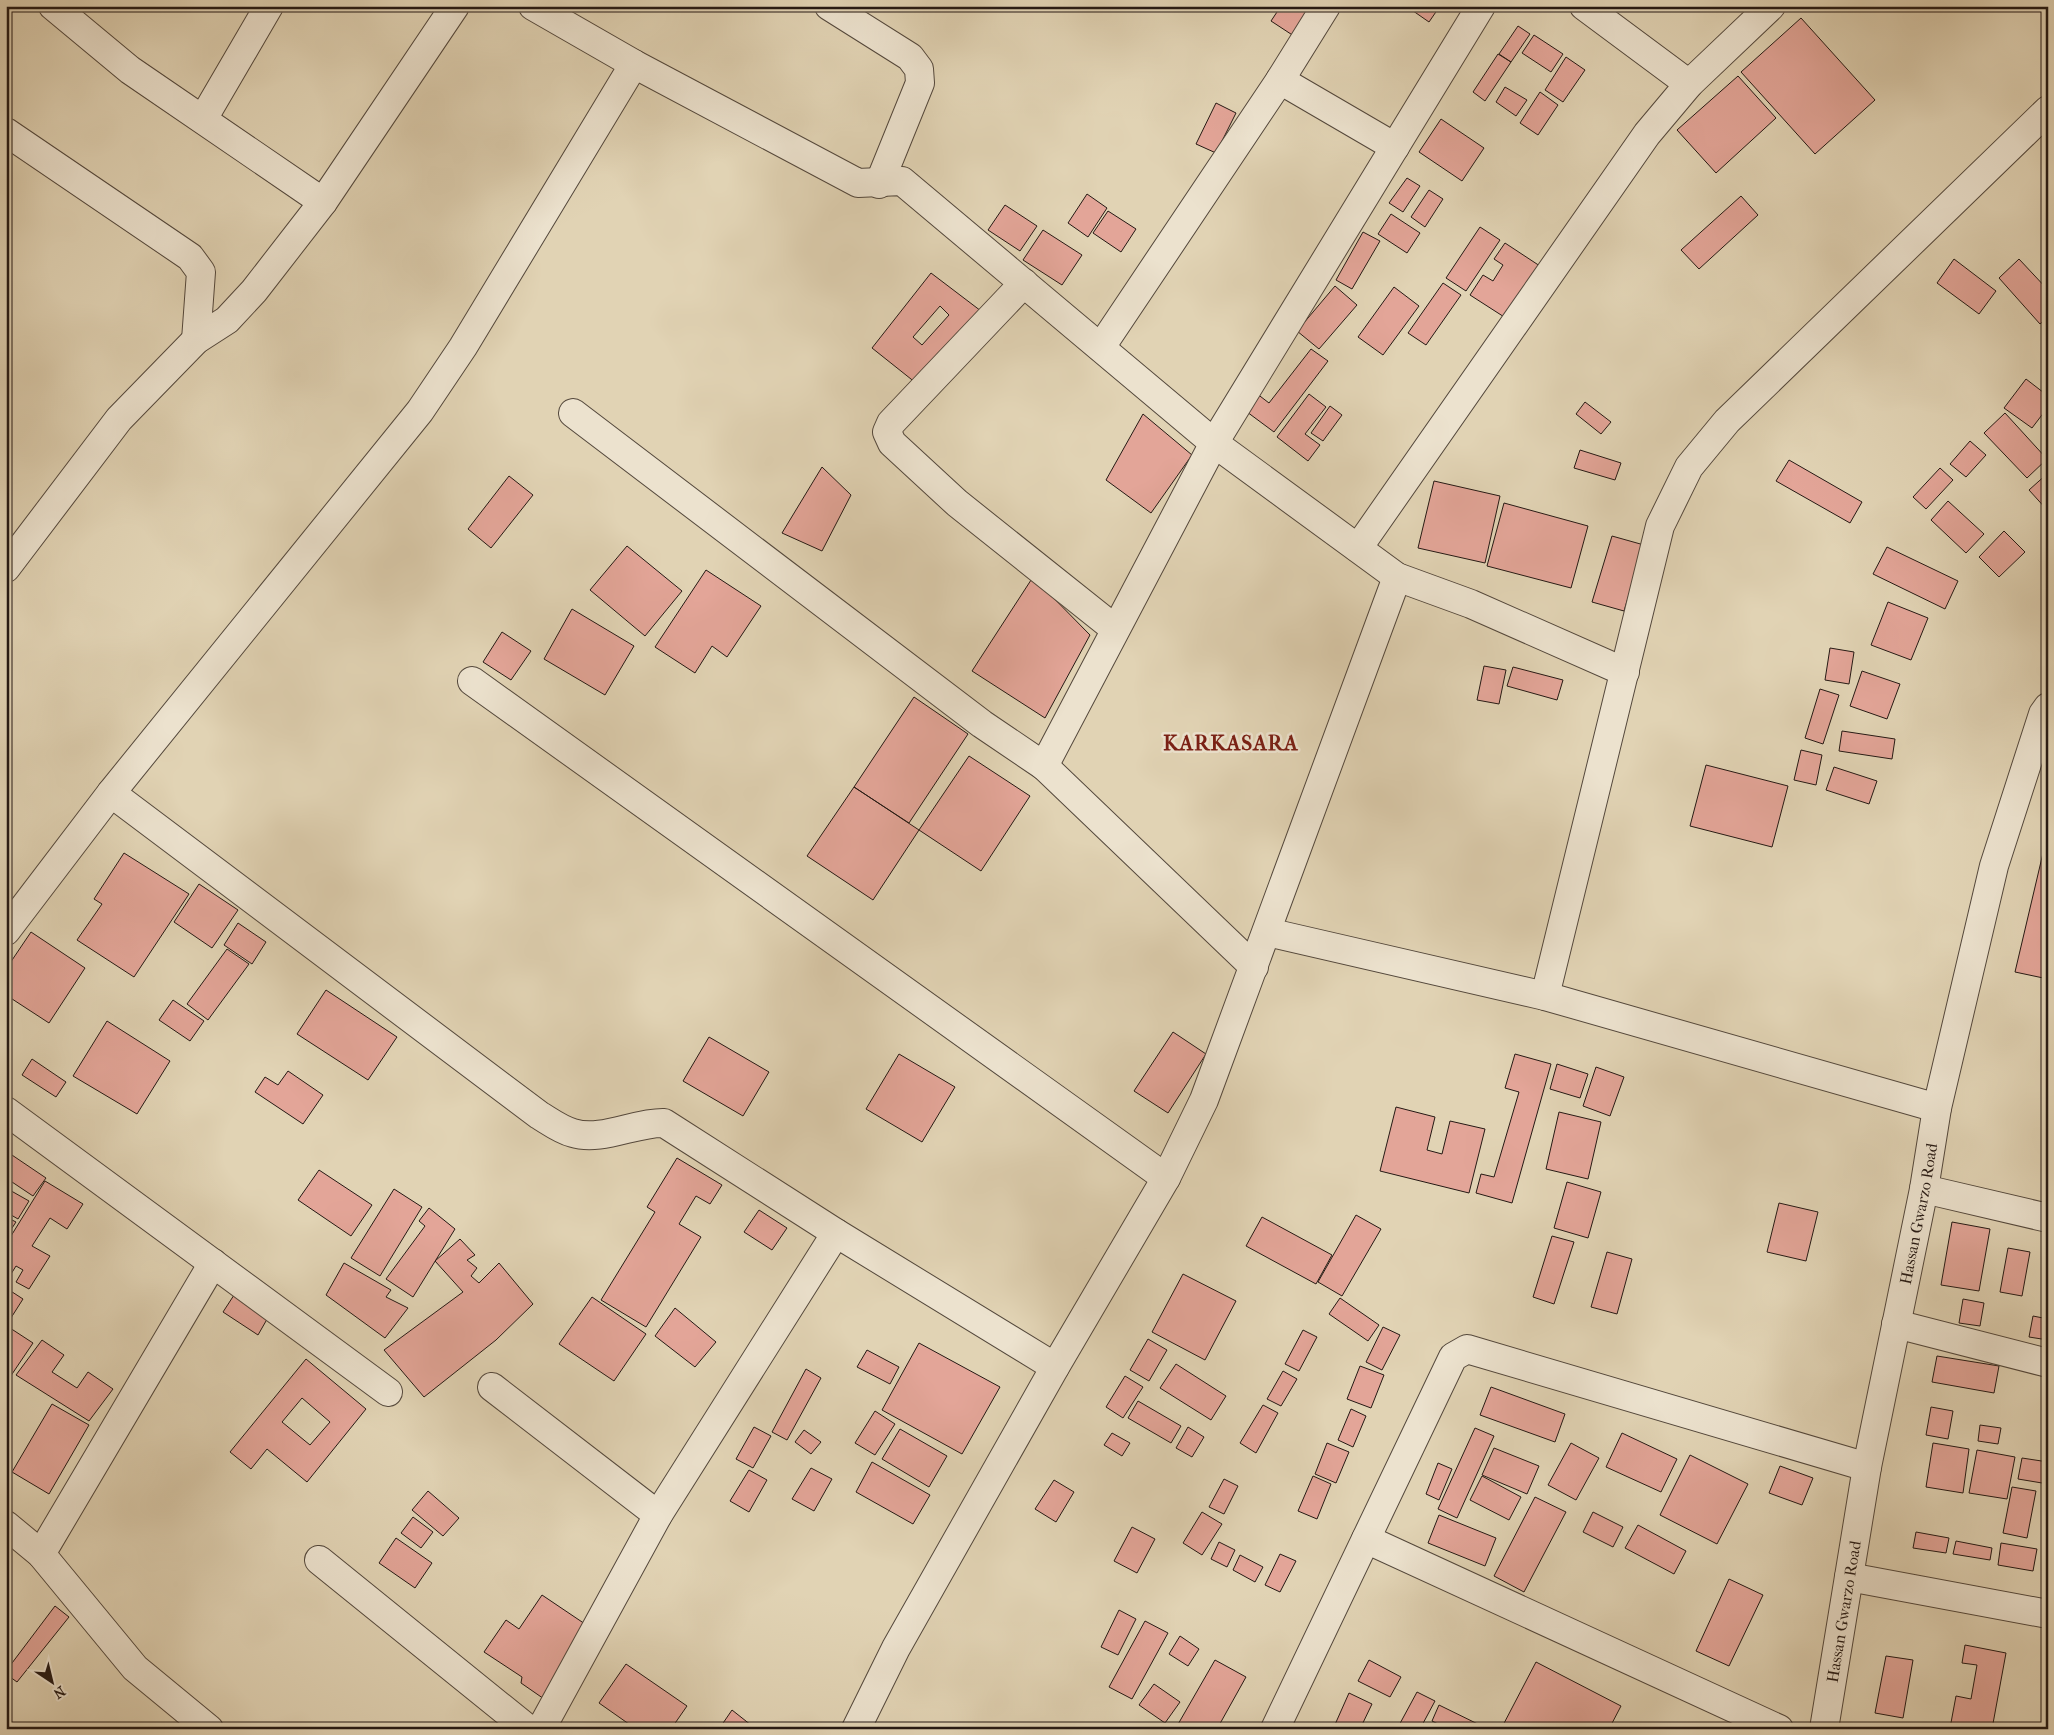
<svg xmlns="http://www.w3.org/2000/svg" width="2054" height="1735" viewBox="0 0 2054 1735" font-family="'IM FELL French Canon',serif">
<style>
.building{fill:#e3a598;stroke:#251914;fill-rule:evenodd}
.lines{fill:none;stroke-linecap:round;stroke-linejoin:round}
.street-casing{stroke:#54483c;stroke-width:30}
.street{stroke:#ece2ce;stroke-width:28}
.labels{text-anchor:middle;stroke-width:5;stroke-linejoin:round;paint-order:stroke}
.street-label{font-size:16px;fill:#251914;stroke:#ece2ce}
.district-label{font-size:21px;font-weight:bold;letter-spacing:1px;fill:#7a1f14;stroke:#ece2ce}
</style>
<rect width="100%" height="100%" fill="#e1d3b4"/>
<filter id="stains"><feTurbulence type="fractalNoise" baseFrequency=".004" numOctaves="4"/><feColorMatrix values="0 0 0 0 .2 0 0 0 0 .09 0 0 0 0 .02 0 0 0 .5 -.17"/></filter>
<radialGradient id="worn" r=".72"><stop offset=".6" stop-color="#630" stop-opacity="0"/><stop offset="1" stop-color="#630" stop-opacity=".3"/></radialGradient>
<!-- building -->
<path class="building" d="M1281,6H1322L1300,40L1271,21Z
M1406,6H1440L1429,22Z
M1801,18L1875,100L1815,154L1741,72Z
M1518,26L1530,34L1511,62L1499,54Z
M1534,35L1563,54L1551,72L1522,53Z
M1498,54L1511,62L1485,101L1473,92Z
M1566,57L1585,70L1563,102L1545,90Z
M1738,76L1776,118L1716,173L1677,130Z
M1505,87L1527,100L1516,116L1496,102Z
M1540,92L1558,105L1538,135L1520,123Z
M1216,103L1236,113L1216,153L1196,144Z
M1441,119L1484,148L1462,181L1419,152Z
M1407,178L1420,186L1403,212L1389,203Z
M1429,190L1443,199L1425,227L1411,217Z
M1087,194L1107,208L1088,237L1068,223Z
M1741,196L1758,215L1699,269L1681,250Z
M1005,205L1037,226L1020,251L988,230Z
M1108,211L1136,229L1121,252L1093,233Z
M1391,214L1420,233L1407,253L1378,234Z
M1480,227L1500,240L1466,291L1446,278Z
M1043,230L1082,255L1062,285L1023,260Z
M1363,232L1380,241L1352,289L1336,280Z
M1505,243L1546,270L1512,322L1470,295L1483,275L1493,281L1503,265L1494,259Z
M1954,259L1996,291L1979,314L1937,283Z
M2019,259L2048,290V317L2040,324L1999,278Z
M931,273L981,311L921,387L872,348ZM940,306L949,315L922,345L913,337Z
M1443,283L1461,295L1426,345L1408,333Z
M1335,286L1357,305L1319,349L1297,331Z
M1394,287L1419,306L1383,355L1358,337Z
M1311,349L1328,361L1274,432L1243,409L1256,393L1269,403Z
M2026,379L2048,396V407L2032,428L2004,408Z
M1309,394L1326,407L1305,434L1320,445L1308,461L1277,437Z
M1585,402L1611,422L1601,434L1576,414Z
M1330,406L1342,415L1323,441L1311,433Z
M2005,413L2047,459L2027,478L1984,433Z
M1143,414L1192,455L1151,513L1106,480Z
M1970,441L1986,455L1966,477L1950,464Z
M1580,450L1621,463L1615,480L1574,468Z
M1789,460L1862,502L1850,523L1776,481Z
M822,467L851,495L822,551L782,533Z
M1940,468L1953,480L1926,509L1913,497Z
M2048,473V511L2029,490Z
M509,476L533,495L491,548L468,529Z
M1434,481L1500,496L1485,563L1418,548Z
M1948,501L1984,534L1966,553L1931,520Z
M1504,503L1588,526L1571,588L1487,566Z
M2004,531L2025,552L1999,577L1979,557Z
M1612,536L1644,545L1624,611L1592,602Z
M627,546L682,591L645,636L590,590Z
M1887,547L1958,581L1945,609L1873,574Z
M706,570L761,606L727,657L712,646L695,673L655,647Z
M1033,577L1090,635L1045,718L972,671Z
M1888,602L1928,618L1911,660L1871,645Z
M572,609L634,646L605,695L544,659Z
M502,632L531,651L511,680L483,662Z
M1830,648L1854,652L1849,684L1825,680Z
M1484,666L1506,670L1499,704L1477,700Z
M1513,667L1563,680L1557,700L1507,686Z
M1862,671L1900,684L1887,719L1850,706Z
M1820,689L1839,695L1823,744L1805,738Z
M914,697L968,734L909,823L854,787Z
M1842,731L1895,739L1892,759L1839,751Z
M1801,750L1822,755L1816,785L1794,780Z
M969,756L1030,796L981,871L919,830Z
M1706,765L1788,786L1772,847L1690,826Z
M1834,767L1877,781L1869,804L1826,790Z
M854,787L919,830L873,900L807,856Z
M124,853L189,894L134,977L77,940L102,904L94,899Z
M2043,853L2048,854V979L2015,972Z
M199,884L238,910L212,948L174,922Z
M238,923L266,942L252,964L224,945Z
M31,932L85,968L49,1023L6,995V969Z
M227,949L249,964L208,1020L187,1004Z
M326,990L397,1037L368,1080L297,1034Z
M173,1000L204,1021L190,1041L159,1020Z
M107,1021L170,1061L137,1114L73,1076Z
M1173,1032L1206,1054L1168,1113L1134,1091Z
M709,1037L769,1072L743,1116L683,1081Z
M899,1054L955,1087L922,1142L866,1109Z
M1515,1054L1551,1064L1512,1203L1476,1193L1481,1174L1494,1177L1519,1092L1505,1088Z
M32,1059L66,1082L56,1097L22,1075Z
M1557,1064L1588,1074L1580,1098L1550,1089Z
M1596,1067L1624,1077L1610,1116L1583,1106Z
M288,1071L323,1095L303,1124L255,1092L265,1077L278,1085Z
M1396,1107L1435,1117L1427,1150L1442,1154L1450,1121L1485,1129L1469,1193L1380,1171Z
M1559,1112L1601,1122L1588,1179L1546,1169Z
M6,1151L46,1178L33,1196L6,1178Z
M677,1158L722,1185L710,1204L696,1196L679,1224L701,1237L646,1327L601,1300L655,1212L647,1207Z
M319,1170L372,1205L351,1236L298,1200Z
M45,1181L83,1204L67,1229L50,1218L32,1246L50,1256L29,1289L16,1282L23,1270L16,1266L6,1282V1244Z
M1567,1182L1601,1192L1588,1238L1554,1228Z
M6,1188L29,1201L18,1219L6,1212Z
M394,1189L422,1207L380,1276L351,1258Z
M1779,1203L1818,1212L1806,1261L1767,1252Z
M429,1208L455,1229L413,1297L386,1279L425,1226L419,1221Z
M759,1210L787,1228L772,1250L744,1232Z
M1356,1215L1381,1229L1342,1296L1318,1282Z
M6,1217L16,1222L6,1237Z
M1262,1217L1332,1255L1316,1284L1246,1246Z
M1952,1222L1990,1229L1979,1291L1941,1285Z
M1552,1236L1574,1242L1554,1304L1533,1297Z
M460,1239L475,1255L467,1260L477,1268L471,1276L479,1283L499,1263L533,1304L496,1340L424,1397L384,1350L463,1292L435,1261Z
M2008,1248L2030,1252L2022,1296L2000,1292Z
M1607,1252L1632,1259L1617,1314L1591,1307Z
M344,1263L391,1290L386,1297L408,1308L385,1338L326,1295Z
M1183,1274L1236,1301L1205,1360L1152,1332Z
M6,1288L23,1299L9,1321L6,1319Z
M236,1292L270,1314L258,1335L223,1312Z
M592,1297L646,1334L614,1381L559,1344Z
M1340,1298L1379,1325L1368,1341L1329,1314Z
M1963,1299L1984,1303L1980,1326L1959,1323Z
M675,1308L716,1342L695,1367L655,1336Z
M2033,1316L2048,1319V1340L2029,1337Z
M1383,1327L1400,1335L1382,1370L1366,1362Z
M10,1328L33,1343L6,1383V1334Z
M1303,1330L1317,1337L1299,1371L1285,1364Z
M1148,1339L1167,1350L1149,1381L1130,1370Z
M42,1340L64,1355L52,1372L77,1388L88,1372L113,1389L89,1421L16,1375Z
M919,1343L1000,1387L962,1454L882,1410Z
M867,1350L899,1367L890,1384L857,1367Z
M1937,1356L1999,1366L1994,1393L1932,1382Z
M306,1359L366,1409L307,1482L267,1449L251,1469L230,1452ZM302,1398L330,1422L310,1445L282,1422Z
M1176,1364L1226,1396L1211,1420L1160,1388Z
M1360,1366L1384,1375L1371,1408L1347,1399Z
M806,1369L821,1378L787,1440L772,1432Z
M1283,1371L1297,1379L1281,1406L1267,1399Z
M1125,1376L1143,1387L1123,1418L1106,1407Z
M1491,1387L1565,1414L1555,1442L1480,1415Z
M1138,1401L1181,1426L1171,1443L1128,1418Z
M52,1404L89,1425L49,1494L12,1472Z
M1263,1405L1278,1413L1256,1453L1240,1443Z
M1931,1407L1953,1411L1948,1439L1926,1435Z
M1351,1409L1366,1416L1353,1447L1338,1440Z
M875,1411L895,1424L875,1455L855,1443Z
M1980,1425L2001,1428L1998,1444L1978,1441Z
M754,1427L771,1436L753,1468L736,1459Z
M1188,1427L1204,1437L1192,1457L1176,1448Z
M1475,1428L1494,1436L1457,1518L1438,1509Z
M900,1429L947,1456L929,1487L882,1459Z
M804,1430L821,1442L811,1454L795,1442Z
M1112,1433L1130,1443L1122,1456L1104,1445Z
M1622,1433L1677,1459L1661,1492L1606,1467Z
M1327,1443L1349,1452L1336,1483L1315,1474Z
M1571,1443L1599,1458L1576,1500L1548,1485Z
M1933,1443L1969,1449L1963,1493L1926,1487Z
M1494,1448L1539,1466L1527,1494L1482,1475Z
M1977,1450L2015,1457L2007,1499L1969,1493Z
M1690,1455L1748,1484L1717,1544L1660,1515Z
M2022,1458L2048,1462V1484L2018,1479Z
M872,1462L930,1495L913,1524L856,1492Z
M1438,1463L1452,1469L1439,1500L1426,1494Z
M1780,1466L1813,1478L1802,1505L1769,1493Z
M811,1468L832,1479L814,1511L792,1499Z
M749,1470L767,1480L749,1512L730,1501Z
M1313,1476L1331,1484L1317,1519L1298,1511Z
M1482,1476L1521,1497L1509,1520L1470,1500Z
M1224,1479L1238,1486L1224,1514L1209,1507Z
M1054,1480L1074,1492L1056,1522L1035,1509Z
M2012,1487L2036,1491L2027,1538L2003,1533Z
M428,1491L459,1518L443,1536L412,1510Z
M1535,1497L1566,1512L1524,1592L1494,1576Z
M1202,1512L1222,1524L1202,1555L1183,1543Z
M1593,1512L1623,1527L1613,1547L1583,1532Z
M1439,1515L1496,1538L1485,1566L1428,1543Z
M413,1517L433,1532L421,1548L401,1533Z
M1638,1525L1686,1551L1674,1574L1625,1548Z
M1132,1527L1155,1539L1137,1573L1114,1561Z
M1916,1532L1949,1538L1946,1553L1913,1548Z
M396,1538L432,1563L415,1588L379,1563Z
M1956,1541L1992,1548L1990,1560L1953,1554Z
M1219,1542L1235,1550L1227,1567L1211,1559Z
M2001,1543L2037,1549L2033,1571L1998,1565Z
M1280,1554L1296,1561L1280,1592L1265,1585Z
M1240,1555L1263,1567L1255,1582L1233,1570Z
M1729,1579L1763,1595L1729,1666L1696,1651Z
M542,1595L588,1626L547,1701L521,1683L522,1677L484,1652L506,1620L519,1629Z
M55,1606L69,1617L17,1682L6,1674V1671Z
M1119,1610L1136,1619L1118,1655L1101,1647Z
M1145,1621L1168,1633L1132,1699L1109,1687Z
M1180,1636L1199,1649L1188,1666L1169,1654Z
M1965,1645L2006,1653L1992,1729L1950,1728L1956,1696L1971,1699L1977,1665L1962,1663Z
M1886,1656L1913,1660L1903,1718L1875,1713Z
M1215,1660L1246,1677L1217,1729H1181L1177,1726Z
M1369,1660L1401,1677L1390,1697L1358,1681Z
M1536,1662L1621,1706L1609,1729H1501Z
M626,1664L687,1706L671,1729H636L599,1703Z
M1154,1684L1180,1702L1165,1723L1139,1705Z
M1417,1692L1435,1701L1420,1729H1397Z
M1349,1693L1372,1704L1360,1729H1333Z
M1439,1705L1488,1729H1448L1432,1721Z
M732,1710L756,1729H719Z"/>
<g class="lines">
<defs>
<g id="street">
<path d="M53,6L130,70L323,202"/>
<path d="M533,6L634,64L858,183L902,181L1214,443L1397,577L1471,604L1625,672"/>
<path d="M829,6L910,57L919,69L920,83L879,184"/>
<path d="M1584,6L1689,84"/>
<path d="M1280,80L1395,147"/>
<path d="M203,119L269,6"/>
<path d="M6,132L190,257L201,272L196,340"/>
<path d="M1024,283L891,423L887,432L892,443L957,503L1115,629"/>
<path d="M1101,347L1280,80L1326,6"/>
<path d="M573,413L982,724L1044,766L1254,967"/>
<path d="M1358,548L1647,134L1689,84L1771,6"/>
<path d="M6,568L119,419L196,340L227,320L254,291L323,202L455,6"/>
<path d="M472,681L1166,1178"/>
<path d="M1044,766L1214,443L1481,6"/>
<path d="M111,793L539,1115C549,1121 561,1130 573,1133C601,1142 636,1122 664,1123L836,1233L1055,1367"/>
<path d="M6,931L111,793L420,411L463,347L634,64"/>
<path d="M1267,932L1545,996L1937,1108"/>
<path d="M1545,996L1660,526L1689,467L1727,421L2048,110"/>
<path d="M6,1111L388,1392"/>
<path d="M1924,1189L2048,1218"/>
<path d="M1896,1324L2048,1363"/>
<path d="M492,1387L658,1515"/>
<path d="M6,1525L41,1554L135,1668L209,1729"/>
<path d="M1366,1539L1779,1729"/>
<path d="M41,1554L213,1263"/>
<path d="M319,1560L528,1729"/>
<path d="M1849,1577L2048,1614"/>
<path d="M541,1729L658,1515L836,1233"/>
<path d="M856,1729L896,1648L1055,1367L1166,1178L1204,1100L1397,577"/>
<path d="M1275,1729L1453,1357L1467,1349L1867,1467"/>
<path id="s1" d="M1824,1729L1867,1467L1924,1189L1937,1108L1994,866L2043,714L2048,707"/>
</g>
</defs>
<!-- street casing -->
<use href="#street" class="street-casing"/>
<!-- street -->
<use href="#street" class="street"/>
</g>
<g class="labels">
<!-- street labels -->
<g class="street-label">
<text dy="6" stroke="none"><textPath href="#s1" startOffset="524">Hassan Gwarzo Road</textPath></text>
<text dy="6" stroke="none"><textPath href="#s1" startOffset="119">Hassan Gwarzo Road</textPath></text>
</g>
<!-- district labels -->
<g class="district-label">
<text x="1231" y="750">KARKASARA</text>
</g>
</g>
<!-- margin -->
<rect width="2054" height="1735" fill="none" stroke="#e1d3b4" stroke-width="25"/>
<rect x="8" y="8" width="2039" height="1720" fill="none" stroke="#251914" stroke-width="2.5"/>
<rect x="12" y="12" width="2029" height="1710" fill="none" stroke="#251914"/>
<!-- north arrow -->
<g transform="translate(52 1682) rotate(145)" stroke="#ece2ce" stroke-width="4" paint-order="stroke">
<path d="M0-4L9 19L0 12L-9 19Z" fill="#251914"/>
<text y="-8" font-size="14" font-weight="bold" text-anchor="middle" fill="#251914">N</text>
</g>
<rect width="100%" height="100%" filter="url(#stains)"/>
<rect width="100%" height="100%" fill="url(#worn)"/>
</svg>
